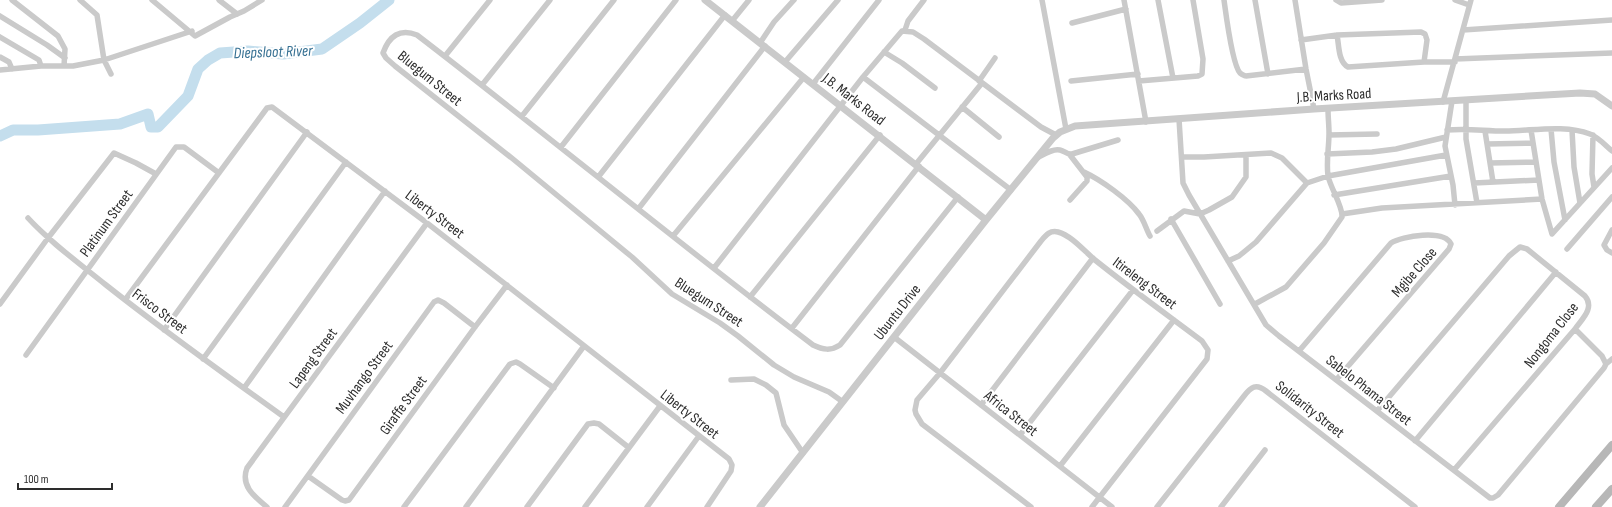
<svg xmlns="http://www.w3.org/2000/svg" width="1612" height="507" viewBox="0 0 1612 507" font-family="'Sofia Sans Condensed',sans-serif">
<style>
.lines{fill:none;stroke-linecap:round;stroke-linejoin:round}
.river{stroke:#c4deed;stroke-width:11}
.minor{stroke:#cacaca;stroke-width:5.5}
.tertiary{stroke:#cacaca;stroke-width:7}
.secondary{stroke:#b7b7b7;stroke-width:8}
.labels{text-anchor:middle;stroke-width:4;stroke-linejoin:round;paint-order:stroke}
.street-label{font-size:15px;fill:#2d2d2d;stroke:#fff}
.water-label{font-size:16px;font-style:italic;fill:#377193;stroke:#fff}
</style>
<rect width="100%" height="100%" fill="#fff"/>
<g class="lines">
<!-- river -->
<path class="river" d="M0,136L13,130H38L120,124L148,114L151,127H158L188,96L198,69L208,60L220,53L248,51L283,54L322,49L360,23L389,0"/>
<!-- minor -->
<path class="minor" d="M80,0L97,15L104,60L111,74
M152,0L195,36L230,17L244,11L262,0
M219,0L237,14
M1042,0L1066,129
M1124,0L1146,122
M1158,0L1173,78
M1224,0C1226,14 1232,64 1240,73C1242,75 1243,75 1246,76L1306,69
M1255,0L1268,74
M1295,0L1306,69L1314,109
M1336,0L1341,3L1382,0
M1455,0L1469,5
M0,16L47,45L65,58
M732,21L749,0
M1072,23L1126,9
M905,30L908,21L924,0
M1463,30L1612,20
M1337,35C1339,44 1338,62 1348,67L1424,62H1455
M0,37L39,60L41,66
M1301,40L1337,35L1421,32L1425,34L1427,40L1424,62
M760,43L774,22L794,0
M884,52L902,63L935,88
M445,56L490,0
M0,57L9,62L12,69
M1455,59L1612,53
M785,62L838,0
M64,66H73L104,60L192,31
M0,70L41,66H64L65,49L58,36L12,0
M863,77L1011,190
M979,81L995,58
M1071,81L1138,74
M1139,81L1198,76L1202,74L1203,59L1193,0
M813,84L879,0
M482,85L550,0
M1466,100V139L1477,203
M1452,101L1445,146L1453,185L1455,205
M1443,102L1471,0
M962,107L999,137
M522,116L614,0
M1179,119L1183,183L1189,195L1266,325L1279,336L1490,498H1493L1498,495L1604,368L1606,364L1612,359
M1551,129L1554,162L1565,220
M1447,130C1467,128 1485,131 1505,131C1532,131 1564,124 1590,134C1598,137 1605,145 1612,151
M1531,130L1542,199L1552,234L1612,168
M1572,130L1574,167L1580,203
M1485,131L1493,182
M1329,135L1377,134
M1593,135L1592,174L1594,187
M1487,144L1533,143
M561,147L676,0
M1327,154L1372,152L1396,149L1446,137
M1070,155L1087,177V181L1070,200
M1182,157H1204L1271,153L1282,158L1307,183
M1037,158C1043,155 1053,148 1060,150C1065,151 1067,155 1072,154L1118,140
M1490,163L1536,162
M916,164L982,83
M1084,172C1101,180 1128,199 1139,214C1144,220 1146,229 1150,236
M599,176L725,15
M1474,183L1539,180
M1334,195L1451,176
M639,208L765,46
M1342,214L1382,208L1542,199
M28,218C51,243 79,263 106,285C164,331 224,374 284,417
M1171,219L1220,304
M1612,230L1604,245L1607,250L1612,253
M1157,231L1184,211L1200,214L1209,210L1232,197L1246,177V155
M673,236L804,77
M1567,249L1612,197
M1228,261L1239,256L1256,242L1307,183L1328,176L1446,155
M714,268L863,77L902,31L913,32L924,39L1041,127L1056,135
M750,297L880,135
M125,300L267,108L272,107L427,223L729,459L732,465L731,471L707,507
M0,304L48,238L114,153L136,163L156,174
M1255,304L1286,287L1324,243L1342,217C1343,207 1331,189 1328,176C1326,161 1329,148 1329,133C1329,125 1328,117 1328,109
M792,328L919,166
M1575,329L1602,356L1606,364
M164,330L307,132
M894,337L1112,507
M1299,351L1391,243C1402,236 1444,229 1451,244L1449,249L1337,379
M26,355L176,147H184L219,173
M203,359L346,162
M731,380L754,379L766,385L776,393L784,425L803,453
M244,388L385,191
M843,402L829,392L794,377L774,365L738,336L720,323L672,294L632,257L513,159L395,66L386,58L383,53C389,36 400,28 417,35C550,137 679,244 813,345C823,350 831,351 840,345L958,197
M981,405L1093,258
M1377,411L1509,256L1520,247L1527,249L1585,296C1595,308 1582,319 1575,329L1454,470
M1020,435L1133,290
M1415,441L1556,272
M1060,466L1174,320
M308,476L342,500L345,501L349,500L475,327L507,285
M267,507C255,497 240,486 247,468L427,223
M285,507L434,302L438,300L444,303L475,327
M404,507L510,364L516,362L520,364L554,388
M466,507L584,346
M527,507L588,424L594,423L599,424L628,447
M585,507L660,406
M647,507L699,436
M1031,507L922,424L916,414L915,410L917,400L940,373L1041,241C1046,235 1050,230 1058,232C1072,236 1084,251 1095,260C1130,288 1166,314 1202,341L1208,350L1207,359L1092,507
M1157,507L1244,396C1251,387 1256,383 1266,391L1415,507
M1221,507L1265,450"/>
<!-- tertiary -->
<path class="tertiary" d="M705,0L986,220
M760,507L986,220L1053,138L1060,132L1075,126L1314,109L1580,93L1595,94L1612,106"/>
<!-- secondary -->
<path class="secondary" d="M1559,507L1612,445
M1596,507L1612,489"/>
</g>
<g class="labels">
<!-- street labels -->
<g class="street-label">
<text transform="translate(430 78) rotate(39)" y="5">Bluegum Street</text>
<text transform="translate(1334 95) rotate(-3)" y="5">J.B. Marks Road</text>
<text transform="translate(854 99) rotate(38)" y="5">J.B. Marks Road</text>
<text transform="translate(435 214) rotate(37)" y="5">Liberty Street</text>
<text transform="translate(106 223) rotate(-54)" y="5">Platinum Street</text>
<text transform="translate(1414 272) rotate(-49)" y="5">Mgibe Close</text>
<text transform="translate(1145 283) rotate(37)" y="5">Itireleng Street</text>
<text transform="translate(709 302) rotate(33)" y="5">Bluegum Street</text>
<text transform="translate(160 311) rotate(37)" y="5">Frisco Street</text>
<text transform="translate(897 312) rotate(-52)" y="5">Ubuntu Drive</text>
<text transform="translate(1551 335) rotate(-52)" y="5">Nongoma Close</text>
<text transform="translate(313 358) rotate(-54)" y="5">Lapeng Street</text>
<text transform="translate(364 377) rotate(-54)" y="5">Muvhango Street</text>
<text transform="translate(1369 390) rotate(38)" y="5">Sabelo Phama Street</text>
<text transform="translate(403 405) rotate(-54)" y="5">Giraffe Street</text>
<text transform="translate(1310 409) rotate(38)" y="5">Solidarity Street</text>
<text transform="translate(1011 413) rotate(38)" y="5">Africa Street</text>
<text transform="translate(690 414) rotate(38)" y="5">Liberty Street</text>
</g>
<!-- water labels -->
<g class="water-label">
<text transform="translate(273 51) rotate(-2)" y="6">Diepsloot River</text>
</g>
</g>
<!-- scale -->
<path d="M18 483v6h94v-6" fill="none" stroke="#2d2d2d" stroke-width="2"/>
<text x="24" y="483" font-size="12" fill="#2d2d2d" stroke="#ffffff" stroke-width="3" paint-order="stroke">100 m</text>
</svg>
